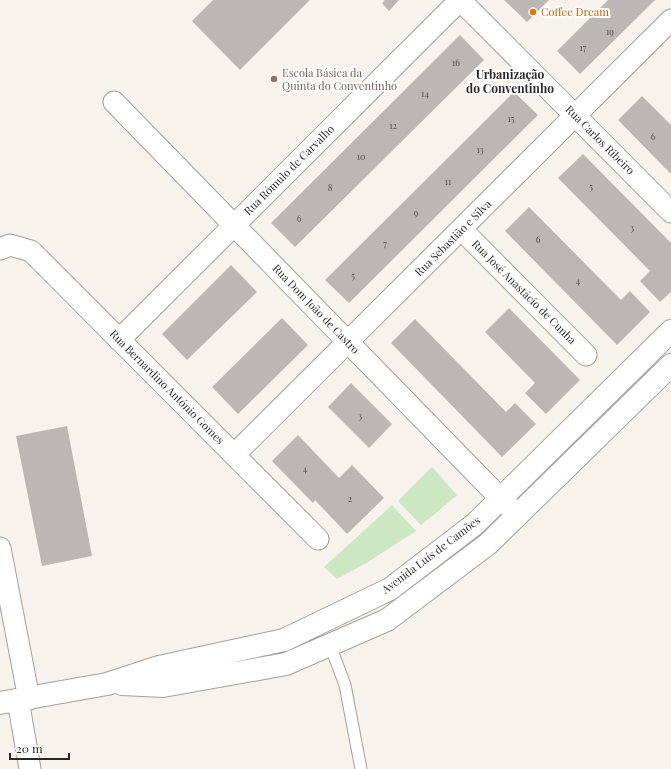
<svg xmlns="http://www.w3.org/2000/svg" width="671" height="769" viewBox="0 0 671 769" font-family="'Playfair Display',serif">
<style>
.green{fill:#cce8c2}
.building{fill:#bdb7b3}
.lines{fill:none;stroke-linecap:round;stroke-linejoin:round}
.service-casing{stroke:#a59f9b;stroke-width:13}
.minor-casing{stroke:#a59f9b;stroke-width:23}
.tertiary-casing{stroke:#a59f9b;stroke-width:24}
.service{stroke:#fff;stroke-width:11}
.minor{stroke:#fff;stroke-width:21}
.tertiary{stroke:#fff;stroke-width:22}
.food-dot{fill:#e8710a;stroke:#fff;stroke-width:1.5}
.education-dot{fill:#8d6e63;stroke:#fff;stroke-width:1.5}
.labels{text-anchor:middle;stroke-width:4;stroke-linejoin:round;paint-order:stroke}
.number-label{font-size:9px;fill:#4f4c49}
.food-label{font-size:11px;fill:#c56008;stroke:#fff;text-anchor:start}
.education-label{font-size:11px;fill:#785e54;stroke:#fff;text-anchor:start}
.street-label{font-size:11px;fill:#2a2826;stroke:#fff}
.neighbourhood-label{font-size:12px;font-weight:bold;fill:#2a2826;stroke:#fff}
</style>
<rect width="100%" height="100%" fill="#f8f2ed"/>
<!-- green -->
<path class="green" d="M432,467L457,495L435,514L421,525L398,501Z
M392,505L416,531L368,562L337,579L324,567Z"/>
<!-- building -->
<path class="building" d="M213,0H310L240,70L192,21Z
M385,0H399L389,11L382,3Z
M504,0H549L527,22Z
M608,0H655L580,74L557,51Z
M460,35L484,60L295,247L271,223Z
M514,92L538,115L349,303L325,280Z
M642,96L671,125V174L618,120Z
M583,154L671,243V292L660,302L640,281L650,271L558,178Z
M529,207L621,300L630,291L650,312L617,345L505,231Z
M231,265L257,292L187,360L162,334Z
M509,308L580,380L546,414L525,393L535,383L485,332Z
M282,318L308,345L238,414L212,387Z
M415,319L506,412L515,403L536,424L502,457L391,343Z
M351,383L392,424L369,448L328,407Z
M67,426L92,556L42,566L16,436Z
M298,435L339,478L352,465L384,498L347,534L315,500L313,503L272,461Z"/>
<g class="lines">
<defs>
<path id="service" d="M330,645L345,685L361,769"/>
<path id="minor" d="M460,0L671,212
M114,102L501,499L518,515
M461,229L586,355
M0,249L10,245L31,251L318,539
M119,340L460,0
M234,455L671,20
M0,548L29,699
M18,700L30,769"/>
<path id="tertiary" d="M122,684L163,686L286,664L387,620L488,544L671,365
M0,703L107,684L159,667L284,640L390,589L475,524L671,331"/>
</defs>
<!-- service casing -->
<use href="#service" class="service-casing"/>
<!-- minor casing -->
<use href="#minor" class="minor-casing"/>
<!-- tertiary casing -->
<use href="#tertiary" class="tertiary-casing"/>
<!-- service -->
<use href="#service" class="service"/>
<!-- minor -->
<use href="#minor" class="minor"/>
<!-- tertiary -->
<use href="#tertiary" class="tertiary"/>
</g>
<!-- markers -->
<circle class="food-dot" cx="533" cy="12" r="4"/>
<circle class="education-dot" cx="274" cy="79" r="4"/>
<g class="labels">
<!-- number labels -->
<g class="number-label">
<text x="610" y="35">19</text>
<text x="583" y="51">17</text>
<text x="456" y="66">16</text>
<text x="425" y="97">14</text>
<text x="511" y="122">15</text>
<text x="393" y="129">12</text>
<text x="653" y="140">6</text>
<text x="480" y="153">13</text>
<text x="361" y="160">10</text>
<text x="448" y="185">11</text>
<text x="591" y="190">5</text>
<text x="330" y="191">8</text>
<text x="416" y="216">9</text>
<text x="299" y="222">6</text>
<text x="632" y="231">3</text>
<text x="538" y="243">6</text>
<text x="385" y="247">7</text>
<text x="353" y="279">5</text>
<text x="578" y="284">4</text>
<text x="360" y="419">3</text>
<text x="305" y="472">4</text>
<text x="350" y="502">2</text>
</g>
<!-- food labels -->
<g class="food-label">
<text x="541" y="16">Coffee Dream</text>
</g>
<!-- education labels -->
<g class="education-label">
<text x="282" y="77">Escola Básica da<tspan x="282" dy="13">Quinta do Conventinho</tspan></text>
</g>
<!-- street labels -->
<g class="street-label">
<text transform="translate(600 140) rotate(45)" y="4">Rua Carlos Ribeiro</text>
<text transform="translate(289 170) rotate(-45)" y="4">Rua Rómulo de Carvalho</text>
<text transform="translate(453 238) rotate(-45)" y="4">Rua Sebastião e Silva</text>
<text transform="translate(524 292) rotate(45)" y="4">Rua José Anastácio de Cunha</text>
<text transform="translate(316 309) rotate(46)" y="4">Rua Dom João de Castro</text>
<text transform="translate(167 387) rotate(45)" y="4">Rua Bernardino António Gomes</text>
<text transform="translate(431 555) rotate(-37)" y="4">Avenida Luís de Camões</text>
</g>
<!-- neighbourhood labels -->
<g class="neighbourhood-label">
<text x="510" y="79">Urbanização<tspan x="510" dy="14">do Conventinho</tspan></text>
</g>
</g>
<!-- scale -->
<path d="M10 753v6h59v-6" fill="none" stroke="#2a2826" stroke-width="2"/>
<text x="16" y="753" font-size="12" fill="#2a2826" stroke="#ffffff" stroke-width="3" paint-order="stroke">20 m</text>
</svg>
